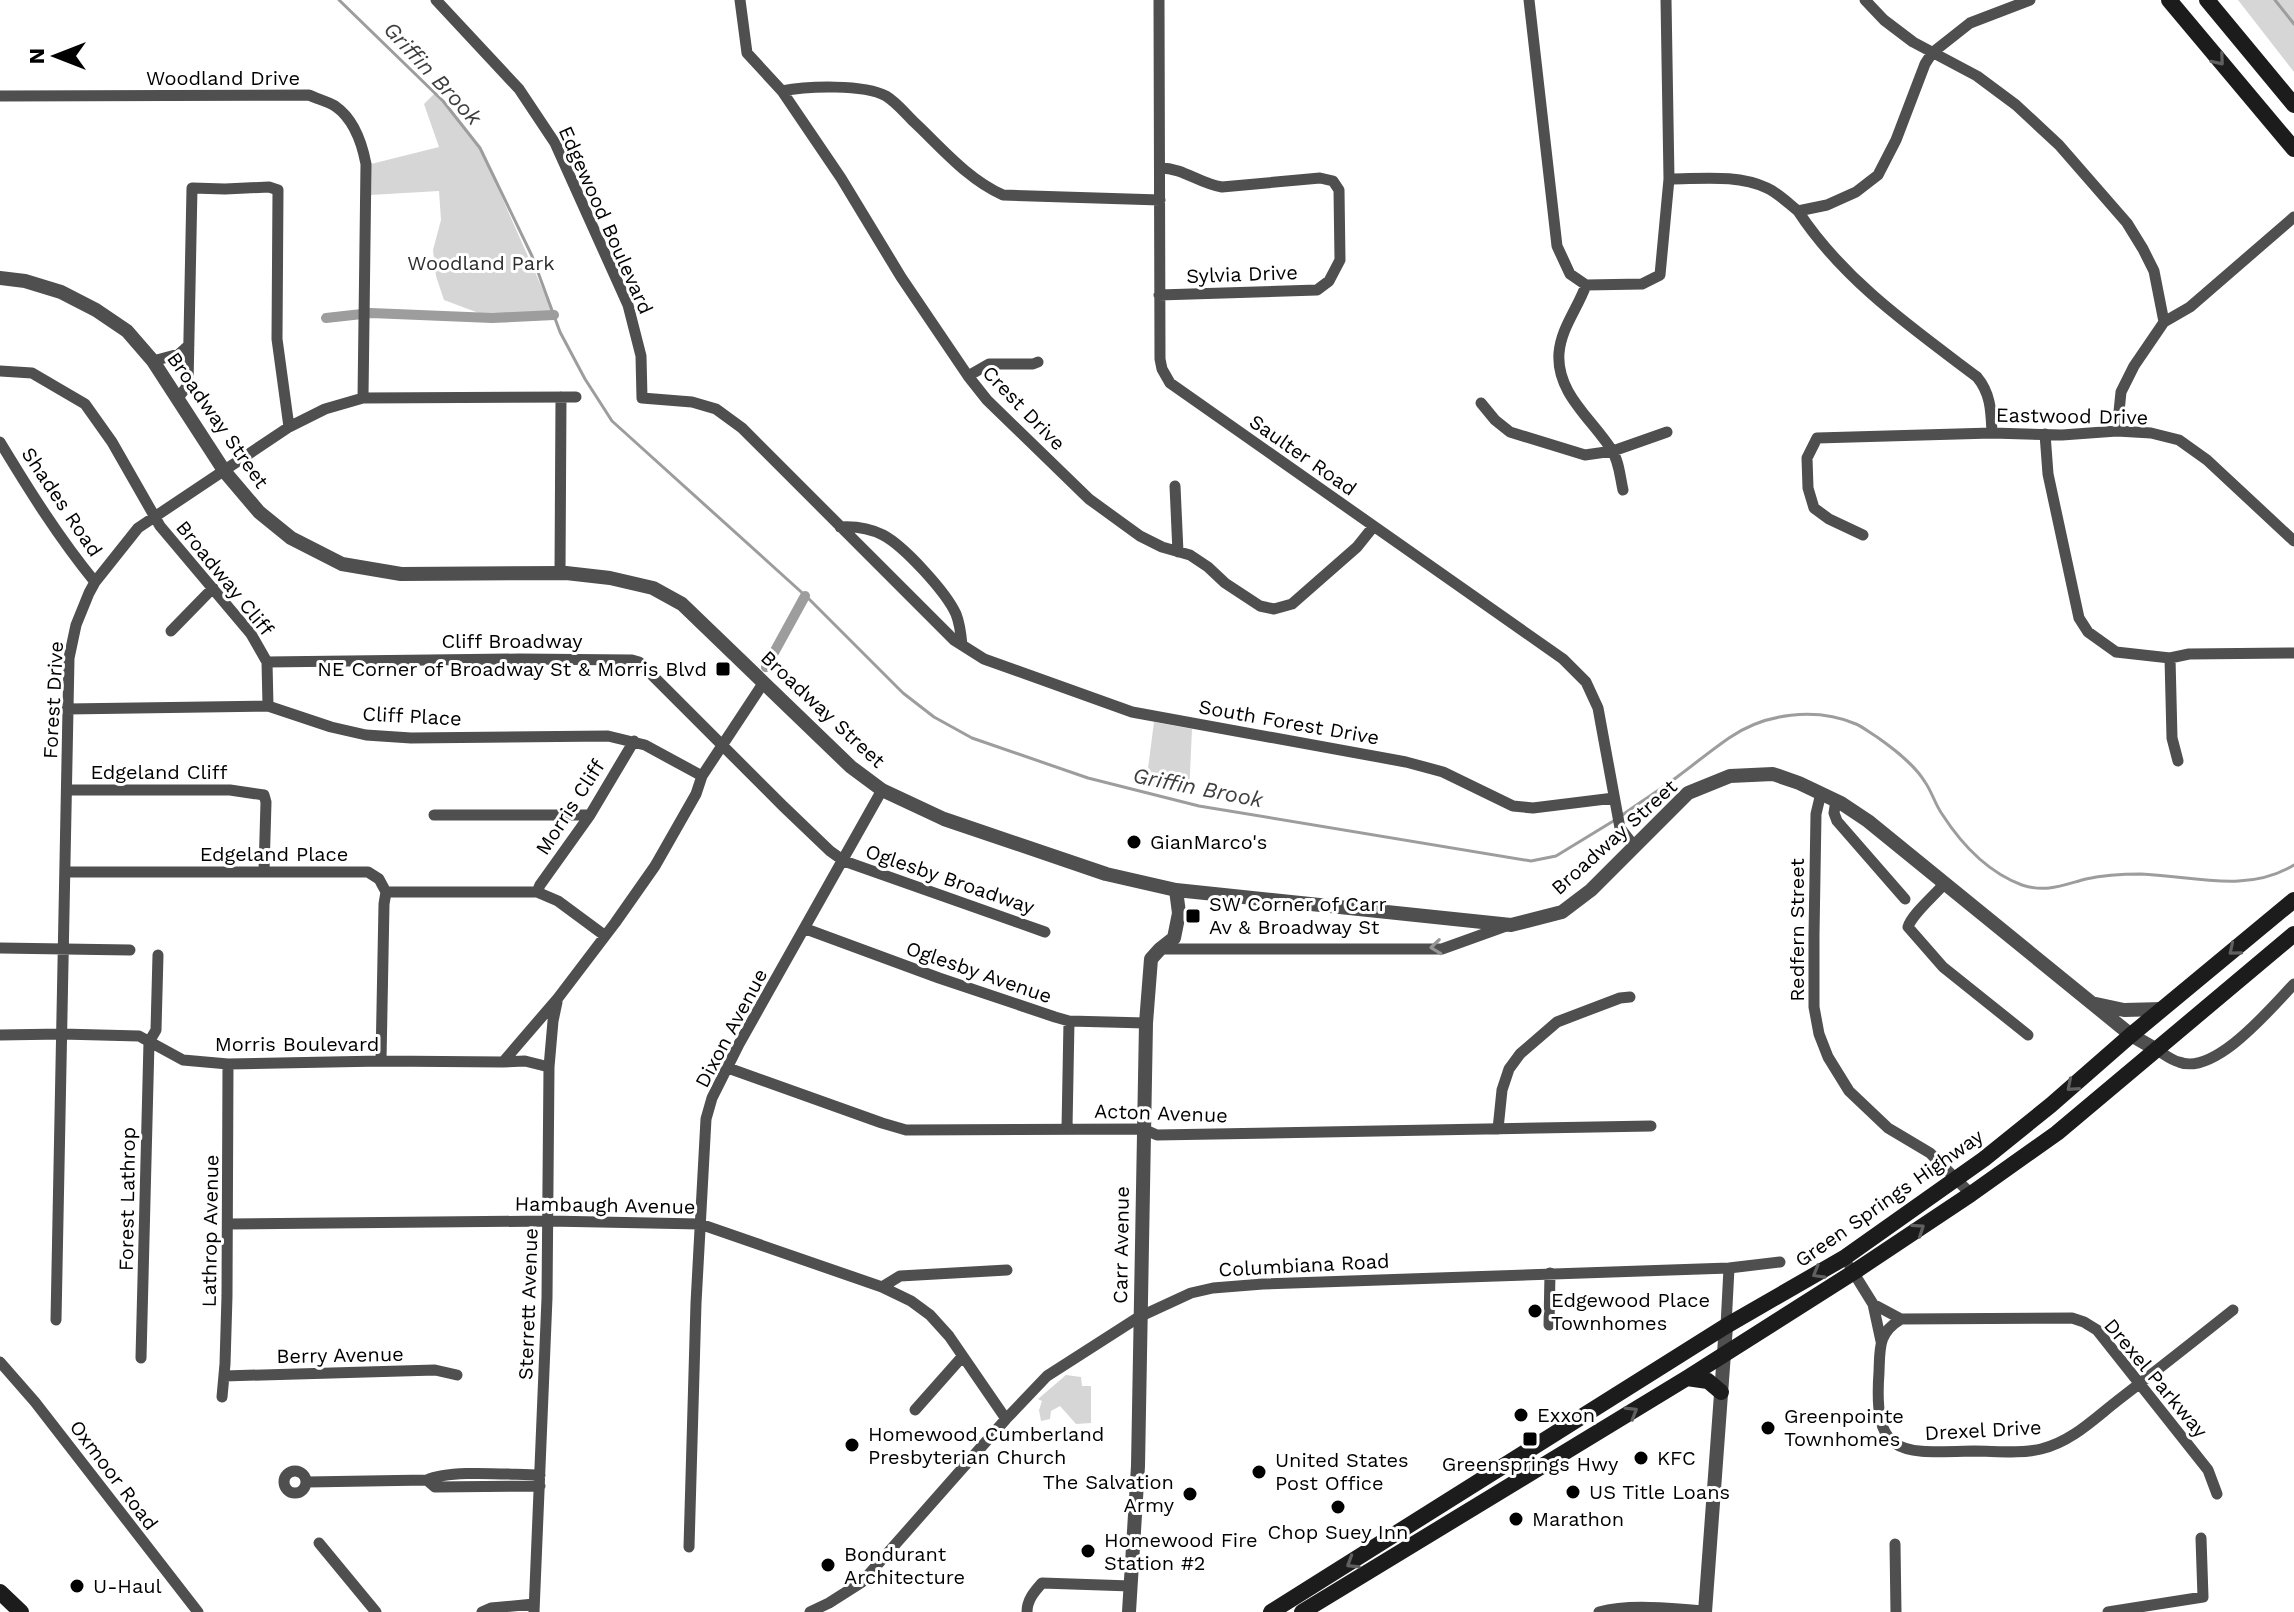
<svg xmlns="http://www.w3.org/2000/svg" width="2294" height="1612" viewBox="0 0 2294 1612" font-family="'Work Sans',sans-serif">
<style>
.green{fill:#d6d6d6}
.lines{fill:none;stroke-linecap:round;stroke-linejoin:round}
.stream{stroke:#9d9d9d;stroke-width:3}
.canal{stroke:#9d9d9d;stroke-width:10}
.minor{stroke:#4f4f4f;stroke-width:11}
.tertiary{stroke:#4f4f4f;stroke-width:14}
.secondary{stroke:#1c1c1c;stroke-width:16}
.oneway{stroke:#606060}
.oneway2{stroke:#959595}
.poi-dot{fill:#000;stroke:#fff;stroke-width:3}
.labels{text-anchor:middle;stroke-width:6;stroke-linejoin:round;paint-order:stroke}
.street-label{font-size:20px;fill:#000;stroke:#fff}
.park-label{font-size:20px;fill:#2d2d2d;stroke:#fff}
.poi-label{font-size:20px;fill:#000;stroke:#fff;text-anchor:start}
.water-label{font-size:22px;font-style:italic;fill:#3e3e3e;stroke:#fff}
</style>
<rect width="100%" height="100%" fill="#fff"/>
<!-- green -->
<path class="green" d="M2238,0H2294V72Z
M435,93L480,148L554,315L492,318L444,300L436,276L433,250L441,220L439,191L370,195L371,164L439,147L424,104Z
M1154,722L1192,729L1189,795L1146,784Z
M1066,1375L1081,1377L1082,1386H1091V1423L1076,1424L1060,1406L1051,1411L1050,1419L1041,1421L1039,1410L1042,1401L1038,1399Z"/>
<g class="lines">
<!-- stream -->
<path class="stream" d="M339,0L443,101L480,148L532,256L560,332L585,379L612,421L809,599L903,693L934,717L972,738L1088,778L1199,806L1531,861L1556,856L1615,820
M2275,0L2294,24
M1621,816C1641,801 1662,789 1681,774C1697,762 1713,749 1729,738C1765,713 1816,707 1856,724C1863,727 1870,733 1877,737C1894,749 1914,764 1925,782C1932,792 1935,804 1942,814C1962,845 1987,872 2022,885C2046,893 2063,885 2086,879C2104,875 2123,874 2141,874C2193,876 2246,894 2294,865"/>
<!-- canal -->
<path class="canal" d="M326,318L371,313L492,318L554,315
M766,667L805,596"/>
<!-- minor -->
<path class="minor" d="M436,0L519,89L555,143L628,305L641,356L642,398L692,402L716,409L742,428L954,640L984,659L1132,712L1406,762L1443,772L1513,806L1533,808L1614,798
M740,0L747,53L782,91L841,178L901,277L968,376L987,400L1089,499L1140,536L1162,547L1190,555L1208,567L1225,583L1260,606L1274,609L1292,604L1357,547L1373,527
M1159,0L1160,359L1162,369L1170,383L1563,659L1586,682L1598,708L1620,828L1634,846
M1529,0L1557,246L1570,274L1586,285
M1865,0L1884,20L1913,42L1977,76L2016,105L2059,145L2127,223L2143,249L2154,271L2164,322
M782,91C807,86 864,84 886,96C896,102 905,113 913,121C941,147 967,179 1003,195L1160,200
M0,96L309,95C317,99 327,101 335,106C354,119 362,143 366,164L363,398
M1669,179C1701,179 1737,174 1767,188C1778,193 1788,203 1798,211L1827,205L1856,192L1878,175L1896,140L1925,64L1932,53L1970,23L2030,0
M1798,211C1843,280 1912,328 1977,377C1991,394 1991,411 1992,433
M1586,285L1642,284L1660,275L1669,179L1666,0
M1586,285C1578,308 1561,328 1559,353C1556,393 1592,419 1611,449C1619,460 1620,477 1623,490
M1159,295L1317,290L1329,281L1340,260L1339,190L1333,181L1320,178L1222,187C1198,183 1184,168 1160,168
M153,361L179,354L189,345
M0,371L32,373L85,404L112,442L160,526L251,634L267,662L268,706
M968,376L989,364H1033L1038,362
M178,398L188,385L192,188L225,189L269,187L278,190L277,339L289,427
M1481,403L1495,420L1510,432L1585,455L1613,451L1667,432
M2117,431L2121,392L2134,366L2164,322L2190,307L2294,217
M2045,434L2048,474L2079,618L2088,632L2116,652L2170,658L2189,654L2294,653
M0,442C29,490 59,538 95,582
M1175,486L1178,552
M840,527C855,526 869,528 883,535C904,546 946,592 956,614C960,624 961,634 962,645
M1863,535L1829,519L1814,508L1808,488L1807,458L1817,438L1992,433L2062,435L2117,431L2151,433L2179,440L2207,460L2294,541
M560,573L561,397
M171,631L213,588
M2170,658L2172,738L2178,761
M267,662L519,659L632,660L639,662L783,806L830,851L844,861L1045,932
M67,709L268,706L331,727L366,735L411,738L608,736L645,745L702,776
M67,790H230L264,795L266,802L264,871
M1821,793L1816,814L1814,935V1007L1819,1034L1828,1057L1849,1091L1888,1128L1930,1153L1971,1194
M1836,800L1834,813L1837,821L1905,899
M434,815H590
M65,872H368L379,879L386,892
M1944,884C1934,896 1912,914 1908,927L1943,967L2028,1035
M386,892H537L558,901L604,935
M537,892L540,885L590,815L634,741
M806,929L939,978L1055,1017L1069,1021L1146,1023
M0,948L130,950
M1160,949H1442L1506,926
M0,1035L62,1034L139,1036L183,1060L228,1064L381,1061L503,1062L558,998L615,923L655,866L696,794L702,776L764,682
M2157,1050C2164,1054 2171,1060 2179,1062C2215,1076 2271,1008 2294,984
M381,1061L384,904L386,892
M503,1062L525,1061L549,1067
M728,1068L882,1123L906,1130L1143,1129L1157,1135L1651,1126
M1067,1128L1069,1021
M1498,1129L1502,1090L1509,1069L1520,1054L1557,1022L1620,998L1630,997
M228,1224L549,1221L700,1224L882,1287L911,1301L930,1315L949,1336L1006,1419
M1850,1267L1873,1304L1901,1319
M882,1287L900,1276L1007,1270
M1873,1304L1881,1341
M56,1320L69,658L76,625L89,593L95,582L138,528L289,427L325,409L363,398L576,397
M1549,1325L1550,1273
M1726,1326L1729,1268
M141,1358L149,1042L156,1030L158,955
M0,1362L35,1402L198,1612
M224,1376L435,1370L457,1375
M222,1397L225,1364L227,1296L228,1064
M915,1410L962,1357
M284 1482a11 11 0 1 1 22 0a11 11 0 1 1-22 0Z
M427,1480L435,1487L540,1486
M307,1482L427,1480C450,1469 512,1475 540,1475
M2217,1494L2208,1470L2097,1330L2084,1322L2072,1318L1901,1319C1878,1333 1880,1347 1879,1372C1873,1458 1900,1453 1974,1451C1995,1451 2020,1454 2041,1449C2071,1442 2094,1419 2117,1401C2156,1371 2194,1341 2233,1310
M319,1543L376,1612
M1895,1544L1896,1612
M689,1547L696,1303L706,1119L712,1098L739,1044L882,790
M482,1612L491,1608L534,1604
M534,1612L547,1298L549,1067L553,1021L557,1002
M810,1612L829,1603L862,1582L1006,1419L1047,1376L1139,1317L1191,1293L1213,1288L1263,1284L1729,1268L1780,1262
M1027,1612C1027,1600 1034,1592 1042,1583L1131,1586
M1599,1612C1632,1603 1672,1609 1705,1611
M2108,1612L2203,1597L2201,1538"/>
<!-- tertiary -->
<path class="tertiary" d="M0,278L25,281L61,292L96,310L127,331L153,361L225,472L259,512L291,538L342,564L401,574L566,573L610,578L653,588L682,604L851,767L882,790L944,819L1106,874L1176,890L1511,925L1562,912L1591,890L1688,793L1730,776L1773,774L1799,783L1841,803L1868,821L2131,1035L2157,1050
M2096,1004L2124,1010L2163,1009
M1129,1612L1138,1466L1146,1023L1151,959L1160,949L1174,938L1179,913L1176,890
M1705,1612L1726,1326"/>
<!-- secondary -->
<path class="secondary" d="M2169,0L2294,149
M2207,0L2294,105
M1687,1378L1708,1381L1721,1392
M0,1592L21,1612
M1271,1612L1726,1326L1844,1258L1984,1159L2051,1105L2131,1035L2294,900
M1302,1612L1687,1378L1854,1272L1971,1194L2057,1133L2294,934"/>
</g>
<!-- one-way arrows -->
<defs><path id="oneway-chevron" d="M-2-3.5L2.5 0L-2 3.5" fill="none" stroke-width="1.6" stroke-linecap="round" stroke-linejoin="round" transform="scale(2)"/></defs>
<g class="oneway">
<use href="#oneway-chevron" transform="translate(2219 60) rotate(50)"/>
<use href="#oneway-chevron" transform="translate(2234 950) rotate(140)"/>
<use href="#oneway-chevron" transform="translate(2072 1086) rotate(139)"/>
<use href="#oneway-chevron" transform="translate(1919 1229) rotate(-34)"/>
<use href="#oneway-chevron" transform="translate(1818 1273) rotate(150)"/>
<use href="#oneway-chevron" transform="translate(1632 1412) rotate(-31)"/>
<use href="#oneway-chevron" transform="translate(1352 1563) rotate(148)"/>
</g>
<use class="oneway2" href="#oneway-chevron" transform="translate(1436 947) rotate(174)"/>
<!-- markers -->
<g class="poi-dot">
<rect x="715" y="661" width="16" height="16" rx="4"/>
<circle cx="1134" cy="842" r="8"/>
<rect x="1185" y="908" width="16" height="16" rx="4"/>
<circle cx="1535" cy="1311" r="8"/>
<circle cx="1521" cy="1415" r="8"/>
<circle cx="1768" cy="1428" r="8"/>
<rect x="1522" y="1431" width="16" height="16" rx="4"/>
<circle cx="852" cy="1445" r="8"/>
<circle cx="1641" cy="1458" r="8"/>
<circle cx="1259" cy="1472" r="8"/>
<circle cx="1573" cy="1492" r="8"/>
<circle cx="1190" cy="1494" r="8"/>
<circle cx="1338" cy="1507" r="8"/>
<circle cx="1516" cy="1519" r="8"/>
<circle cx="1088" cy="1551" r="8"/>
<circle cx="828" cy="1565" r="8"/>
<circle cx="77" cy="1586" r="8"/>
</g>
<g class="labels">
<!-- street labels -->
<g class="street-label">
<text x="223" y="85">Woodland Drive</text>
<text transform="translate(606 220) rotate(66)" y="7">Edgewood Boulevard</text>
<text transform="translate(1242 274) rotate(-2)" y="7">Sylvia Drive</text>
<text transform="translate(1024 408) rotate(46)" y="7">Crest Drive</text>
<text transform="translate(2072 416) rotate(1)" y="7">Eastwood Drive</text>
<text transform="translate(218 420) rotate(55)" y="7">Broadway Street</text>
<text transform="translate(1303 455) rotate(35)" y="7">Saulter Road</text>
<text transform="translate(62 502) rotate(56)" y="7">Shades Road</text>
<text transform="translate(225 578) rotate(51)" y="7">Broadway Cliff</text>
<text x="512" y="648">Cliff Broadway</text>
<text transform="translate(53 700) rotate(-87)" y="7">Forest Drive</text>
<text transform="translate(823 709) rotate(43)" y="7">Broadway Street</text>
<text transform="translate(412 716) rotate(3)" y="7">Cliff Place</text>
<text transform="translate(1289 722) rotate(10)" y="7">South Forest Drive</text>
<text x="159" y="779">Edgeland Cliff</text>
<text transform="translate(570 807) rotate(-57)" y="7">Morris Cliff</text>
<text transform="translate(1614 837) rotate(-42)" y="7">Broadway Street</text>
<text x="274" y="861">Edgeland Place</text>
<text transform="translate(950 879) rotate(19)" y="7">Oglesby Broadway</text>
<text transform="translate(1797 930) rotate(-90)" y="7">Redfern Street</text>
<text transform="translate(979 972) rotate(19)" y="7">Oglesby Avenue</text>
<text transform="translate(731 1028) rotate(-62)" y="7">Dixon Avenue</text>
<text x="297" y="1051">Morris Boulevard</text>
<text transform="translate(1161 1113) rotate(2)" y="7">Acton Avenue</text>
<text transform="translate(1889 1198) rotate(-35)" y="7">Green Springs Highway</text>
<text transform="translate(127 1199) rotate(-89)" y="7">Forest Lathrop</text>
<text transform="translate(605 1205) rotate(1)" y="7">Hambaugh Avenue</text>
<text transform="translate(210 1231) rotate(-89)" y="7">Lathrop Avenue</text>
<text transform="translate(1121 1245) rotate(-89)" y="7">Carr Avenue</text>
<text transform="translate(1304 1265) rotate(-3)" y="7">Columbiana Road</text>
<text transform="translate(528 1304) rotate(-88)" y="7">Sterrett Avenue</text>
<text transform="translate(340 1355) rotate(-1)" y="7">Berry Avenue</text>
<text transform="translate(2156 1378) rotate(50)" y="7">Drexel Parkway</text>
<text transform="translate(1983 1430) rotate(-3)" y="7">Drexel Drive</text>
<text transform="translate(114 1475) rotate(53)" y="7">Oxmoor Road</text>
</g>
<!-- park labels -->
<g class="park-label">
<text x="481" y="270">Woodland Park</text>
</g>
<!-- poi labels -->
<g class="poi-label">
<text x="707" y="676" text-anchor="end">NE Corner of Broadway St &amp; Morris Blvd</text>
<text x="1150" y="849">GianMarco's</text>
<text x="1209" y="911">SW Corner of Carr<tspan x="1209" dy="23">Av &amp; Broadway St</tspan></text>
<text x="1551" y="1307">Edgewood Place<tspan x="1551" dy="23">Townhomes</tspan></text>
<text x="1537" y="1422">Exxon</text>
<text x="1784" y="1423">Greenpointe<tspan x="1784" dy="23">Townhomes</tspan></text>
<text x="868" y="1441">Homewood Cumberland<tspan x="868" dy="23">Presbyterian Church</tspan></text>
<text x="1657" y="1465">KFC</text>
<text x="1275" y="1467">United States<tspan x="1275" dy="23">Post Office</tspan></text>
<text x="1530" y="1471" text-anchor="middle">Greensprings Hwy</text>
<text x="1174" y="1489" text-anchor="end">The Salvation<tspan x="1174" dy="23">Army</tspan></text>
<text x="1589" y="1499">US Title Loans</text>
<text x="1532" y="1526">Marathon</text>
<text x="1338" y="1539" text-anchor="middle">Chop Suey Inn</text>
<text x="1104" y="1547">Homewood Fire<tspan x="1104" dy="23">Station #2</tspan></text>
<text x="844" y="1561">Bondurant<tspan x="844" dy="23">Architecture</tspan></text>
<text x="93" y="1593">U-Haul</text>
</g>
<!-- water labels -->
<g class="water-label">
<text transform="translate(433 73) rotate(47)" y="8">Griffin Brook</text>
<text transform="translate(1198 787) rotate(11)" y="8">Griffin Brook</text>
</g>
</g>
<!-- north arrow -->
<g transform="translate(56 56) rotate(270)" stroke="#ffffff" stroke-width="6" paint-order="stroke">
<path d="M0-6L14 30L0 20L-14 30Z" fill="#000000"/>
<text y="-12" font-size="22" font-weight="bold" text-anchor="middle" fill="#000000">N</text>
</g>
</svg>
